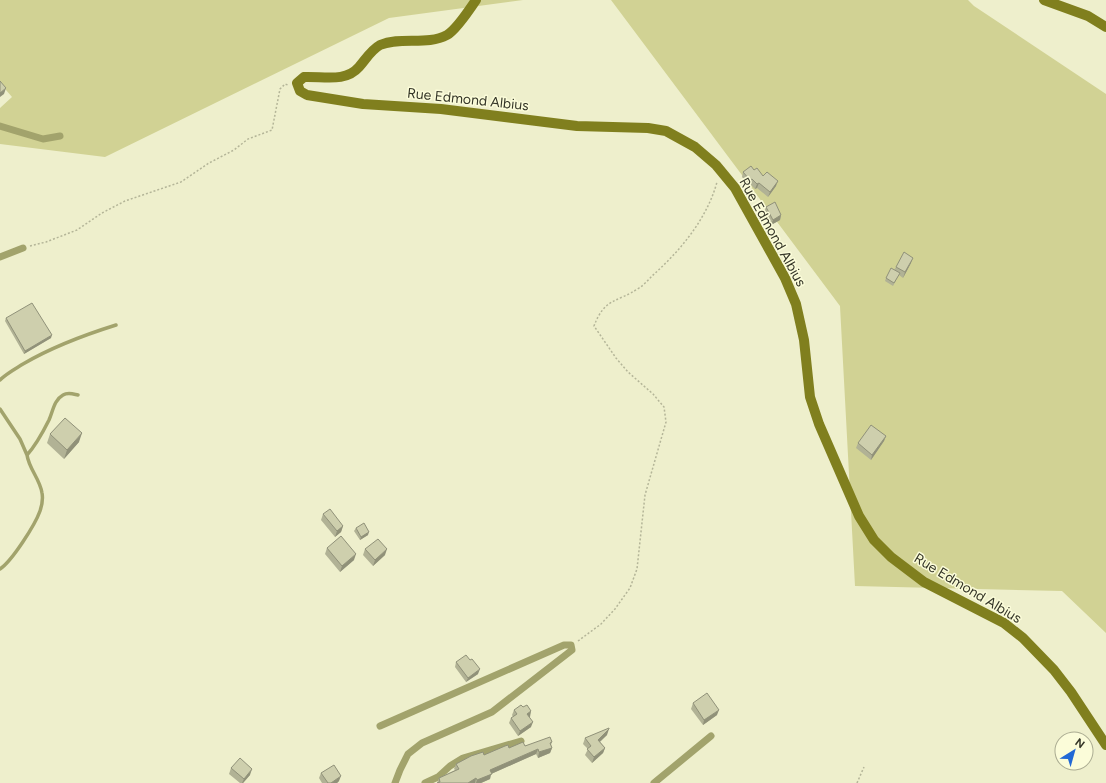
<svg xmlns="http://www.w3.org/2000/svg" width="1106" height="783" viewBox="0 0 1106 783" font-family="Figtree,sans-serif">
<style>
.green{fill:#d1d294}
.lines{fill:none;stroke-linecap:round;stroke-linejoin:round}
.path{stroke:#b4b598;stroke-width:1.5;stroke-dasharray:2 2;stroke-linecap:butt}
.lane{stroke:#a2a36c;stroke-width:3.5}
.street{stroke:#a2a36c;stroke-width:7}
.secondary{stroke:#807f1e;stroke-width:10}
.wall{fill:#b1b295}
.shaded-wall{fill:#909179}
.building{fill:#cecfad;stroke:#909179}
.labels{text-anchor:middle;stroke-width:3;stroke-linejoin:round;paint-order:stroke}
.street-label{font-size:14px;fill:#343527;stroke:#fbfcd9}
</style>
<rect width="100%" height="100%" fill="#eeefcc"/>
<!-- green -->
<path class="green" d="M0,0H523L389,18L105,157L0,144V108L12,97L0,83Z
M611,0H968L974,6L1106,94V633L1062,591L855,586L840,306Z"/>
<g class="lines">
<!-- path -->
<path class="path" d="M30,246L46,242L77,230L102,213L125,201L181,182L209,163L234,150L248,139L272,130L280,89L285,84L288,85
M578,641L601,624L615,609L630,588L637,569L645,495L666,422L664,407L653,394L628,372L616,358L594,326C605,297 617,303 639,288C644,285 648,280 652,276C680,251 707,219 717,182
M857,783L864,767"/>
<!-- lane -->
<path class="lane" d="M0,380C7,373 15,369 23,364C52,347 84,335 116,325
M0,409L20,439L27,455
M0,569C12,561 35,525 40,511C42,505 43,498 42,493C40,479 29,469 27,455C36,445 43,432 49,420C53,411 54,400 63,395C68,392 73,394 78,395"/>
<!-- street -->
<path class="street" d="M0,126L43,139L60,136
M0,257L23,248
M380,726L564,645H571L572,650L492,712L422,743L408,754L400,770L395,783
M425,783L438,777L450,766L463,758L521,741
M654,783L711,736"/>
<!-- secondary -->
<path class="secondary" d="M476,0C470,9 456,30 447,35C427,46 401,36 380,45C371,50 366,59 359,67C345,83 323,76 304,77L297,83L300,91L307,95L363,104L441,109L577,126L648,128L666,131L695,147L716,165L735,188L785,278L796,304L804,340L810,397L819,424L859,516L874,540L891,557L924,582L1004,623L1023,638L1054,670L1071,692L1106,745
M1044,0L1088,16L1106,27"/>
</g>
<!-- wall -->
<path class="wall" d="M754,170L763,176L776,186L768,197L757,188L755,189L750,184L749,185L742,177L743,172Z
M766,207L781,215L780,220L771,225L764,212Z
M911,263L903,278L899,275L893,286L885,281L886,278L894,270L896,267Z
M6,318L51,338L24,354L5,321Z
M50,434L79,442L64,459L47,443Z
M886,436L884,441L871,460L856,448L858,443Z
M323,514L343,526L341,532L335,537L321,520Z
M356,528L368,535L360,540L354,531Z
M327,548L354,560L340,572L325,554Z
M365,549L385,555L373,566L363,555Z
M470,660L478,674L466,682L455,667L456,662Z
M693,703L717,715L703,725L691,709Z
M523,707L531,711L529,717L531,727L518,736L509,723L511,718L513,717L512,715L514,710Z
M607,735L600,742L605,748L603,753L592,763L585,755L588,749L583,744L585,738Z
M552,742L551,745L552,748L550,753L538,758L536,754L491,774L490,779L481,783H437L439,778L455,770L454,769L456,764L509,748Z
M231,768L250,775L243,783H240L229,774Z
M321,773L339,781L337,783H322L319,778Z"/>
<!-- shaded-wall -->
<path class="shaded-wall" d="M6,88L4,94L0,97V93Z
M778,181L776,186L768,197L770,192Z
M759,183L757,188L755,189L757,184Z
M781,215L780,220L771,225L773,220Z
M913,258L911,263L903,278L905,272Z
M52,335L51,338L24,354L25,351Z
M82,433L79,442L64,459L67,450Z
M886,436L884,441L871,460L872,455Z
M343,526L341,532L335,537L337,531Z
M369,532L368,535L360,540L361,537Z
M387,549L385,555L373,566L375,560Z
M356,554L354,560L340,572L342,566Z
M480,669L478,674L466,682L468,678Z
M719,710L717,715L703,725L704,720Z
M531,711L530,717L525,719L527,714Z
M533,722L531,727L518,736L520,731Z
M609,729L607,735L596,745L598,740Z
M552,748L550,753L538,758L539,752Z
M605,748L603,753L592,763L594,757Z
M538,749L536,754L491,774L490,779L481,783H476L477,780L490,770Z
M252,769L250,775L243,783H242L244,779Z
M341,776L339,781L337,783H331Z
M476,778L475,783H468Z"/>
<!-- building -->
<path class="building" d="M0,81L6,88L0,93Z
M751,166L754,170L757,168L763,176L767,172L778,181L770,192L759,183L757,184L752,179L750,180L743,172Z
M775,202L781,215L773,220L766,207Z
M904,252L913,258L905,272L896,267Z
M891,268L900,273L894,283L886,278Z
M32,303L52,335L25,351L6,318Z
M65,418L82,433L67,450L50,434Z
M871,425L886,436L872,455L858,443Z
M330,509L343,526L337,531L323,514Z
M364,523L369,532L361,537L356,528Z
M341,536L356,554L342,566L327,548Z
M378,539L387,549L375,560L365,549Z
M466,655L470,660L472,659L480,669L468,678L456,662Z
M707,693L719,710L704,720L693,703Z
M521,705L523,707L527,705L531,711L527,714L533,722L520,731L511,718L517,714L514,710Z
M609,728V729L598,740L605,748L594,757L587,749L591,746L585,738Z
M550,737L552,742L550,743L552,748L539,752L538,749L490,770L492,774L477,780L476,778L468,783H437L440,782L439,778L459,769L456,764L471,756L483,752L484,755L505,746L508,745L509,748L523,742L525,746Z
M240,758L252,769L244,779L231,768Z
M334,765L341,776L331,783H328L321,773Z"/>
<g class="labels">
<!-- street labels -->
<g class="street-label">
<text transform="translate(468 99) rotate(6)" y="5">Rue Edmond Albius</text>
<text transform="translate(773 232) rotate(61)" y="5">Rue Edmond Albius</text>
<text transform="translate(968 588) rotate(31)" y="5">Rue Edmond Albius</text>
</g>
</g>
<!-- north arrow -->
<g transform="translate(1074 751) rotate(37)"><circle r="19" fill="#fbfcd9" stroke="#abac92"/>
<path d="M0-3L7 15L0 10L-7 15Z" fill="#2269d5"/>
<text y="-6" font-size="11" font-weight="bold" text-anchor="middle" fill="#343527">N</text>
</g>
</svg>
